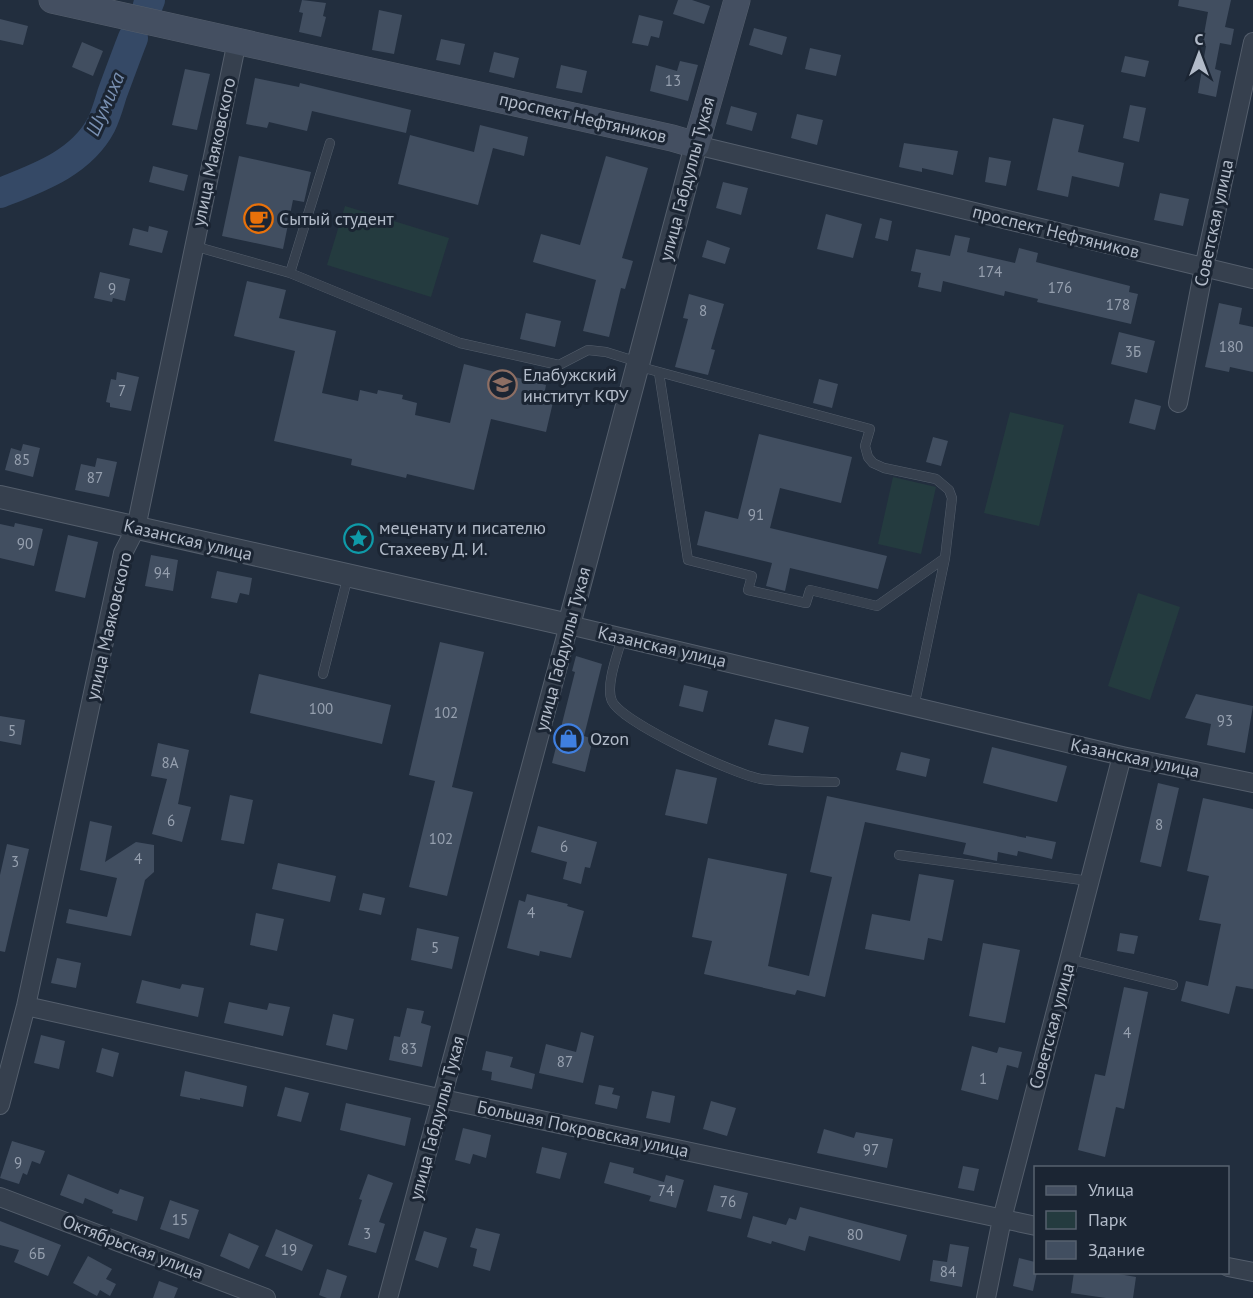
<svg xmlns="http://www.w3.org/2000/svg" width="1253" height="1298" viewBox="0 0 1253 1298" font-family="'PT Sans',sans-serif">
<style>
.park{fill:#243b3f}
.lines{fill:none;stroke-linecap:round;stroke-linejoin:round}
.river{stroke:#354966;stroke-width:30}
.building{fill:#414e60}
.service-casing{stroke:#545e6c;stroke-width:10}
.minor-casing{stroke:#545e6c;stroke-width:20}
.tertiary-casing{stroke:#545e6c;stroke-width:24}
.secondary-casing{stroke:#545e6c;stroke-width:27}
.service{stroke:#36404e;stroke-width:9}
.minor{stroke:#36404e;stroke-width:18}
.tertiary{stroke:#36404e;stroke-width:22}
.secondary{stroke:#444f61;stroke-width:26}
.labels{text-anchor:middle;stroke-width:6;stroke-linejoin:round;paint-order:stroke}
.number-label{font-size:15px;fill:#96a0af}
.street-label{font-size:18px;fill:#b2bbc9;stroke:#1b2533}
.poi-label{font-size:18px;fill:#b2bbc9;stroke:#1b2533;text-anchor:start}
.water-label{font-size:20px;font-style:italic;fill:#7990b2;stroke:#1b2533}
</style>
<rect width="100%" height="100%" fill="#222e3e"/>
<!-- park -->
<path class="park" d="M345,206L449,238L431,297L327,265Z
M1010,412L1064,425L1039,526L984,513Z
M893,477L936,487L921,554L878,544Z
M1138,593L1180,607L1150,700L1108,686Z"/>
<g class="lines">
<!-- river -->
<path class="river" d="M148,5L150,0
M0,193C38,178 81,163 101,125C106,115 109,104 112,94C119,75 126,56 133,38"/>
</g>
<!-- building -->
<path class="building" d="M302,0L326,3L323,16L326,17L321,37L299,32L303,13L299,12Z
M678,0H692L710,6L704,24L673,14Z
M1179,0H1231L1225,27L1234,29L1231,45L1220,43L1215,69L1221,71L1216,97L1198,93L1206,46L1202,45L1208,12L1178,6Z
M379,10L402,15L394,54L372,50Z
M639,15L663,21L659,38L651,36L648,46L632,43Z
M0,19L28,26L23,45L0,40Z
M754,28L787,37L782,55L749,45Z
M441,39L465,44L460,65L436,60Z
M82,42L103,51L93,76L72,67Z
M810,48L841,55L836,76L805,69Z
M494,52L519,58L514,78L489,72Z
M1125,56L1149,61L1145,77L1121,72Z
M680,61L698,65L688,101L650,91L656,65L677,71Z
M561,65L587,71L582,93L556,88Z
M185,69L210,74L197,130L172,125Z
M255,78L299,87L300,83L411,110L406,133L312,111L307,131L269,122L267,128L246,124Z
M1130,105L1146,108L1139,142L1123,138Z
M731,106L757,113L752,131L726,124Z
M797,114L823,120L817,145L791,138Z
M1053,118L1084,125L1078,152L1124,163L1119,187L1072,176L1068,197L1037,190Z
M480,125L528,137L524,156L493,148L478,205L398,184L410,135L474,152Z
M904,143L958,151L953,175L922,168V172L899,167Z
M239,156L311,172L304,202L293,200L283,249L222,236Z
M606,156L648,168L622,258L633,261L625,289L621,288L609,337L583,331L596,280L533,262L541,234L580,245Z
M989,157L1011,161L1006,186L985,182Z
M153,166L188,175L184,191L149,182Z
M723,182L748,188L741,215L716,208Z
M1160,193L1189,199L1183,226L1154,220Z
M826,214L862,224L853,258L817,249Z
M880,218L892,221L888,241L875,238Z
M149,226L168,231L162,253L129,245L133,228L148,232Z
M955,235L970,238L967,252L1015,263L1019,248L1038,253L1036,262L1130,286L1129,292L1138,294L1131,324L1037,302L1038,299L1005,291L1004,296L943,281L941,292L918,287L921,273L911,271L916,249L950,256Z
M707,240L730,248L725,264L702,257Z
M100,272L130,279L125,301L113,298L112,302L94,298Z
M247,281L286,290L279,318L336,331L322,393L358,401L360,390L377,394L378,390L403,395L402,399L417,403L415,415L450,423L464,364L546,385L544,396L554,398L546,432L491,419L474,490L407,474L406,478L351,465L352,459L274,441L295,351L234,336Z
M689,294L724,304L711,349L715,350L708,375L675,367L688,319L683,318Z
M1219,303L1242,308L1239,324L1253,327V372L1230,367L1229,372L1205,367Z
M526,313L561,321L555,347L520,339Z
M1119,332L1155,341L1147,373L1111,364Z
M117,372L139,377L131,411L110,407V403L106,402L111,379L116,380Z
M819,379L838,384L832,408L813,403Z
M1135,399L1161,406L1155,430L1129,423Z
M759,434L852,457L841,503L780,488L770,528L887,556L878,589L790,568L785,591L766,586L772,563L697,545L705,511L738,519Z
M933,437L948,441L941,466L926,462Z
M23,444L40,448L33,477L5,470L11,448L21,451Z
M97,458L117,462L109,497L75,490L81,464L95,467Z
M15,523L43,529L34,566L0,558V524L14,527Z
M68,535L98,542L85,598L55,591Z
M151,555L178,560L173,591L145,586Z
M217,571L252,578L249,595L240,593L237,603L211,598Z
M440,642L484,652L452,787L473,792L447,896L409,887L435,781L409,775Z
M576,656L602,664L584,736L593,739L585,772L552,763L575,672L572,671Z
M259,674L391,705L382,744L250,713Z
M684,685L708,691L703,712L679,706Z
M1196,694L1253,706L1245,753L1207,745L1211,724L1185,718Z
M0,716L25,720L21,745L0,741Z
M775,719L809,727L803,753L768,745Z
M158,743L189,750L178,804L191,807L182,842L152,834L167,779L151,776Z
M992,747L1067,766L1057,802L983,783Z
M901,752L930,759L926,777L896,770Z
M676,769L717,778L707,824L665,815Z
M1158,783L1179,788L1161,867L1140,862Z
M230,795L253,800L244,844L221,840Z
M827,796L1026,838V836L1056,842L1052,859L1018,851L1017,856L998,852L997,861L963,854L966,843L865,822L825,997L797,990L795,995L704,974L712,941L692,937L708,858L787,874L768,966L809,976L832,877L810,872Z
M1203,798L1253,809V989L1236,986L1229,1014L1181,1001L1186,981L1208,986L1221,924L1199,920L1209,876L1187,871Z
M90,821L112,826L105,862L136,842L154,845V872L145,880L131,936L66,923L69,909L107,917L117,878L80,870Z
M538,826L597,842L590,868L585,867L581,884L563,879L567,862L531,852Z
M7,844L29,849L5,952L0,951V875Z
M278,863L336,876L330,902L272,889Z
M919,874L954,880L942,941L928,938L924,960L865,949L872,914L910,921Z
M363,893L385,898L381,915L359,910Z
M527,894L568,904L567,906L584,911L571,958L540,951L539,956L507,948L519,900L525,902Z
M256,913L284,919L277,951L250,945Z
M417,928L459,937L452,969L411,960Z
M1120,933L1138,936L1134,954L1117,951Z
M983,943L1020,950L1005,1023L969,1016Z
M57,958L81,963L76,988L51,983Z
M142,980L180,989L182,984L204,988L198,1017L136,1003Z
M1124,987L1148,992L1124,1109L1116,1107L1105,1157L1078,1150L1095,1074L1105,1076Z
M229,1002L267,1010L269,1003L290,1007L283,1036L224,1023Z
M407,1008L424,1011L421,1023L431,1026L422,1067L389,1060L394,1036L400,1037Z
M333,1014L354,1019L347,1050L326,1045Z
M581,1032L594,1036L583,1083L539,1073L546,1044L576,1052Z
M41,1035L65,1041L59,1069L34,1063Z
M972,1046L997,1053L999,1047L1022,1052L1018,1068L1007,1065L998,1100L961,1090Z
M102,1048L119,1053L113,1077L96,1072Z
M486,1051L513,1057L510,1067L535,1074L532,1089L491,1080L492,1072L482,1070Z
M185,1071L247,1086L243,1107L200,1098V1100L180,1096Z
M599,1085L614,1088L612,1094L620,1096L617,1109L595,1104Z
M285,1087L309,1093L301,1122L277,1116Z
M652,1091L675,1096L670,1123L646,1118Z
M711,1101L736,1108L727,1136L703,1129Z
M346,1103L411,1118L405,1146L340,1130Z
M463,1128L491,1135L486,1158L473,1154L470,1164L455,1160Z
M824,1129L854,1138L856,1132L893,1139L887,1168L817,1153Z
M12,1141L45,1151L40,1164L32,1161L27,1175L23,1173L19,1184L0,1178Z
M542,1147L567,1153L560,1179L536,1173Z
M610,1162L634,1168L633,1173L664,1182L666,1175L684,1180L676,1208L649,1201L651,1196L604,1183Z
M963,1166L979,1169L974,1191L958,1188Z
M68,1174L118,1194L120,1189L144,1197L137,1221L112,1213L113,1210L85,1198L83,1204L60,1195Z
M368,1174L393,1183L379,1222L385,1224L376,1253L348,1245L362,1200L359,1199Z
M714,1185L748,1193L741,1219L707,1211Z
M170,1200L199,1210L189,1239L160,1229Z
M800,1207L907,1235L900,1261L809,1236L805,1251L772,1241L771,1244L747,1237L753,1216L786,1225L789,1218L796,1220Z
M0,1221L61,1245L48,1276L14,1262L19,1250L0,1245Z
M476,1228L500,1234L490,1271L473,1266L477,1249L470,1247Z
M276,1229L313,1245L302,1271L265,1256Z
M424,1231L447,1238L438,1268L415,1260Z
M229,1233L259,1246L249,1269L220,1256Z
M950,1244L969,1247L962,1287L930,1281L933,1260L947,1262Z
M88,1256L112,1269L106,1279L116,1284L110,1296L100,1290L97,1296L73,1283Z
M1019,1258L1035,1262V1272H1037L1033,1291L1013,1286Z
M327,1269L347,1276L340,1298H327L319,1295Z
M1074,1272H1107L1136,1277L1133,1298H1106L1071,1293Z
M159,1281L178,1288L174,1298H153Z"/>
<g class="lines">
<defs>
<path id="service" d="M194,246L290,273L460,343L559,365L588,350L606,352L638,362
M290,273L330,143
M637,368L648,369L870,429L865,446L868,457L873,463L884,468L936,479L949,490L952,498L945,558L914,707
M659,373L688,560L752,576L748,590L806,603L810,590L877,606L945,558
M622,638C618,653 605,686 612,701C622,723 736,775 761,779C785,782 811,781 835,782
M323,674L348,576
M899,855L1089,881
M1069,959L1173,985"/>
<path id="minor" d="M696,145L1253,279
M1178,403L1204,268L1253,42
M26,1006L443,1099L1036,1226
M0,1105L26,1006L123,553L136,528L237,41
M0,1197L266,1298
M1228,1267L1253,1272
M388,1298L569,625L1122,756L1253,783
M986,1298L1002,1219L1122,756"/>
<path id="tertiary" d="M0,497L569,625L696,145"/>
<path id="secondary" d="M52,0L672,138L696,145L737,0"/>
</defs>
<!-- service casing -->
<use href="#service" class="service-casing"/>
<!-- minor casing -->
<use href="#minor" class="minor-casing"/>
<!-- tertiary casing -->
<use href="#tertiary" class="tertiary-casing"/>
<!-- secondary casing -->
<use href="#secondary" class="secondary-casing"/>
<!-- service -->
<use href="#service" class="service"/>
<!-- minor -->
<use href="#minor" class="minor"/>
<!-- tertiary -->
<use href="#tertiary" class="tertiary"/>
<!-- secondary -->
<use href="#secondary" class="secondary"/>
</g>
<!-- icons -->
<defs>
<symbol id="cafe-ring" viewBox="-11 -11 22 22"><circle r="9.5" fill="#1b2533" stroke="#e8710a" stroke-width="1.5"/><path d="M-5.5-4.5H6V0H3Q3 3.5 0 3.5H-2.5Q-5.5 3.5-5.5 0ZM3-3.2v2h1.7v-2ZM-6 4.5H4V6H-6Z" fill="#e8710a"/></symbol>
<symbol id="university-ring" viewBox="-11 -11 22 22"><circle r="9.5" fill="#1b2533" stroke="#8d6e63" stroke-width="1.5"/><path d="M0-5L7-2L0 1L-7-2ZM-4 1L0 2.5L4 1V4Q0 6-4 4Z" fill="#8d6e63"/></symbol>
<symbol id="sight-ring" viewBox="-11 -11 22 22"><circle r="9.5" fill="#1b2533" stroke="#0f9aa8" stroke-width="1.5"/><path d="M0-6L1.8-2.2L6-1.7L2.9 1.2L3.7 5.4L0 3.3L-3.7 5.4L-2.9 1.2L-6-1.7L-1.8-2.2Z" fill="#0f9aa8"/></symbol>
<symbol id="shop-ring" viewBox="-11 -11 22 22"><circle r="9.5" fill="#1b2533" stroke="#3f7fe0" stroke-width="1.5"/><path d="M-5-2.5h2.3a2.7 3.5 0 0 1 5.4 0H5L5.5 6h-11ZM-1.5-2.5h3a1.5 2.3 0 0 0-3 0Z" fill="#3f7fe0"/></symbol>
</defs>
<g fill-rule="evenodd">
<use href="#cafe-ring" x="242" y="202" width="33" height="33"/>
<use href="#university-ring" x="486" y="368" width="33" height="33"/>
<use href="#sight-ring" x="342" y="522" width="33" height="33"/>
<use href="#shop-ring" x="552" y="722" width="33" height="33"/>
</g>
<g class="labels">
<!-- number labels -->
<g class="number-label">
<text x="673" y="86">13</text>
<text x="990" y="277">174</text>
<text x="1060" y="293">176</text>
<text x="112" y="294">9</text>
<text x="1118" y="310">178</text>
<text x="703" y="316">8</text>
<text x="1231" y="352">180</text>
<text x="1133" y="357">3Б</text>
<text x="122" y="396">7</text>
<text x="22" y="465">85</text>
<text x="95" y="483">87</text>
<text x="756" y="520">91</text>
<text x="25" y="549">90</text>
<text x="162" y="578">94</text>
<text x="321" y="714">100</text>
<text x="446" y="718">102</text>
<text x="1225" y="726">93</text>
<text x="12" y="736">5</text>
<text x="170" y="768">8А</text>
<text x="171" y="826">6</text>
<text x="1159" y="830">8</text>
<text x="441" y="844">102</text>
<text x="564" y="852">6</text>
<text x="138" y="864">4</text>
<text x="15" y="867">3</text>
<text x="531" y="918">4</text>
<text x="435" y="953">5</text>
<text x="1127" y="1038">4</text>
<text x="409" y="1054">83</text>
<text x="565" y="1067">87</text>
<text x="983" y="1084">1</text>
<text x="871" y="1155">97</text>
<text x="18" y="1168">9</text>
<text x="666" y="1196">74</text>
<text x="728" y="1207">76</text>
<text x="180" y="1225">15</text>
<text x="367" y="1239">3</text>
<text x="855" y="1240">80</text>
<text x="289" y="1255">19</text>
<text x="37" y="1259">6Б</text>
<text x="948" y="1277">84</text>
</g>
<!-- street labels -->
<g class="street-label">
<text transform="translate(583 118) rotate(13)" y="6">проспект Нефтяников</text>
<text transform="translate(214 152) rotate(-78)" y="6">улица Маяковского</text>
<text transform="translate(687 179) rotate(-75)" y="6">улица Габдуллы Тукая</text>
<text transform="translate(1214 223) rotate(-78)" y="6">Советская улица</text>
<text transform="translate(1056 232) rotate(14)" y="6">проспект Нефтяников</text>
<text transform="translate(188 540) rotate(13)" y="6">Казанская улица</text>
<text transform="translate(109 626) rotate(-77)" y="6">улица Маяковского</text>
<text transform="translate(662 647) rotate(13)" y="6">Казанская улица</text>
<text transform="translate(563 649) rotate(-75)" y="6">улица Габдуллы Тукая</text>
<text transform="translate(1135 758) rotate(12)" y="6">Казанская улица</text>
<text transform="translate(1052 1026) rotate(-75)" y="6">Советская улица</text>
<text transform="translate(437 1118) rotate(-75)" y="6">улица Габдуллы Тукая</text>
<text transform="translate(583 1129) rotate(12)" y="6">Большая Покровская улица</text>
<text transform="translate(133 1247) rotate(21)" y="6">Октябрьская улица</text>
</g>
<!-- poi labels -->
<g class="poi-label">
<text x="279" y="225">Сытый студент</text>
<text x="523" y="381">Елабужский<tspan x="523" dy="21">институт КФУ</tspan></text>
<text x="379" y="534">меценату и писателю<tspan x="379" dy="21">Стахееву Д. И.</tspan></text>
<text x="590" y="745">Ozon</text>
</g>
<!-- water labels -->
<g class="water-label">
<text transform="translate(105 104) rotate(-66)" y="7">Шумиха</text>
</g>
</g>
<!-- legend -->
<rect x="1034" y="1166" width="195" height="108" fill="#1b2533" stroke="#57616f" stroke-width="1.5"/>
<rect x="1046" y="1186" width="30" height="9" fill="#444f61" stroke="#57616f" stroke-width="1.5"/>
<text x="1088" y="1196" font-size="18" fill="#b2bbc9">Улица</text>
<rect x="1046" y="1211" width="30" height="18" fill="#243b3f" stroke="#57616f" stroke-width="1.5"/>
<text x="1088" y="1226" font-size="18" fill="#b2bbc9">Парк</text>
<rect x="1046" y="1241" width="30" height="18" fill="#414e60" stroke="#57616f" stroke-width="1.5"/>
<text x="1088" y="1256" font-size="18" fill="#b2bbc9">Здание</text>
<!-- north arrow -->
<g transform="translate(1199 54)" stroke="#1b2533" stroke-width="4.5" paint-order="stroke">
<path d="M0-4.5L10 22L0 15L-10 22Z" fill="#b2bbc9"/>
<text y="-9" font-size="16" font-weight="bold" text-anchor="middle" fill="#b2bbc9">С</text>
</g>
</svg>
